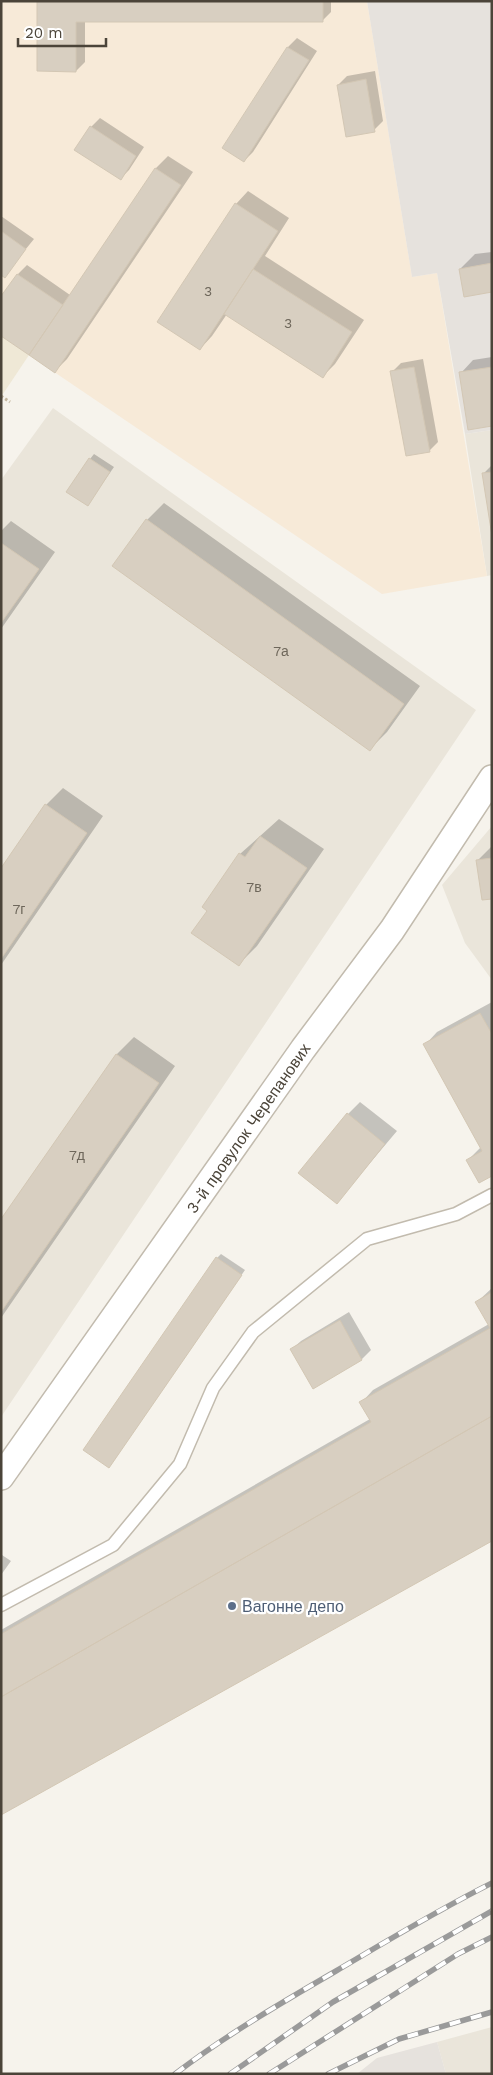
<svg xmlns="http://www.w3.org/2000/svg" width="493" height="2075" viewBox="0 0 493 2075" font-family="'Work Sans',sans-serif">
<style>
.residential{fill:#eae5da}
.commercial{fill:#f7ead8;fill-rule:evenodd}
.industrial{fill:#e6e2dd}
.education{fill:#efe8d6}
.shadow{fill:#0003}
.building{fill:#d8cfc1;stroke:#d3c7b4}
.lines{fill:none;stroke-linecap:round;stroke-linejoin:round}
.service-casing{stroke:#c2bbae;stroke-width:15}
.minor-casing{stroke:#c2bbae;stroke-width:28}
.path{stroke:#c4b79f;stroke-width:3;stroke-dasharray:2.5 2.5;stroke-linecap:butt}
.service{stroke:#fff;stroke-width:12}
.minor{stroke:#fff;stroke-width:25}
.rail-casing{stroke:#9a9a9a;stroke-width:5.5}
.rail{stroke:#fff;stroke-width:4;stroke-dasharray:11;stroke-linecap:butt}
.service-dot{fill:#5c6f8a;stroke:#fff;stroke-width:2}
.labels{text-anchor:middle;stroke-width:4.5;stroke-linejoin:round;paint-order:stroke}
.number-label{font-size:14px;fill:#6e675b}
.street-label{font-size:16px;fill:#4b4439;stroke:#fff}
.service-label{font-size:16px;fill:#4e5e75;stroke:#fff;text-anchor:start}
</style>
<rect width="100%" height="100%" fill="#f6f3ec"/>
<!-- residential -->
<path class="residential" d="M53,408L476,710L1,1417V480Z
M492,430V575L487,576L465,434Z
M492,826V980L465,943L442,885Z
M492,2027V2074H446L437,2042Z"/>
<!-- commercial -->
<path class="commercial" d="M1,1H367L412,277L437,273L487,576L382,594L1,336ZM287,47L309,61L244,162L222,148Z"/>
<!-- industrial -->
<path class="industrial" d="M367,1H492V430L465,434L437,273L412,277Z
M437,2042L446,2074H357L377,2058Z"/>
<!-- education -->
<path class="education" d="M1,336L29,355L1,397Z"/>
<!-- shadow -->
<path class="shadow" d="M39,1H331V12L322,21H85V62L76,71Z
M297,38L317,51L253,152L244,161L224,148L288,47Z
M375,71L383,121L374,130L338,85L347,76Z
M100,118L144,147L129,170L120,179L91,127Z
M168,156L193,172L67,359L55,371L18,274L27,265L70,295L156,168Z
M248,191L289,218L265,256L364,320L335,364L323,376L227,314L212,336L200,349L236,204Z
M1,216L34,239L4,276L1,274Z
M492,252V291L460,269L475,254Z
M492,357V425L461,373L473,360Z
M423,359L438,442L429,451L392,372L401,363Z
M94,454L114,467L88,504L90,459Z
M492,465V528L483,474Z
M164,503L420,686L387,732L370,749L147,520Z
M11,521L55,552L1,629V531Z
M63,788L103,816L1,965V870L46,805Z
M279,819L324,849L257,946L239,964L209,910L204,907L240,854Z
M492,846V897L477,861Z
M492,1002V1175L468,1160L481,1147L425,1045L437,1032Z
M134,1037L175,1066L1,1318V1221L117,1054Z
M360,1102L397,1131L337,1202L348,1114Z
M221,1254L245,1270L109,1467L217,1258Z
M492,1288V1540L1,1814V1630L370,1419L361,1403L373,1390L489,1324L477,1302Z
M349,1312L371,1350L362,1359L313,1387L292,1349L301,1341Z
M2,1555L11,1561L1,1575V1556Z"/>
<!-- building -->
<path class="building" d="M37,1H323V22H76V72L37,71Z
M287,47L309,60L244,162L222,148Z
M366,79L375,132L346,137L337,85Z
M90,126L136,156L121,180L74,150Z
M155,168L181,185L55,373L29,355Z
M235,203L278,231L200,350L157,322Z
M1,231L26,249L5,278L1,275Z
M492,263V292L464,297L459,269Z
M253,269L352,332L323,378L224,314Z
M17,274L63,305L29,355L1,336V296Z
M414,367L430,452L406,456L390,371Z
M492,367V426L468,430L459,372Z
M89,458L110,472L88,506L66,492Z
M492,472V536L482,473Z
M146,519L404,704L370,751L112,566Z
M1,543L39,569L1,623Z
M45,804L87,833L1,959V868Z
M260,836L307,868L239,966L191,933L207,911L202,907L239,853L245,857Z
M492,858V899L482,900L476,860Z
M480,1013L492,1034V1176L479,1183L466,1160L482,1151L423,1044Z
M116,1054L159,1083L1,1312V1219Z
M347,1113L385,1144L337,1204L298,1173Z
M216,1257L242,1275L109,1468L83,1450Z
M492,1292V1416L1,1697V1634L371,1422L359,1402L490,1328L475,1302Z
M340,1320L362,1360L313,1389L290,1349Z
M492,1416V1541L1,1815V1697Z"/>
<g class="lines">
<defs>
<path id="service" d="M1,1605L113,1545L180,1464L213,1388L253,1332L367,1239L456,1214L492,1195"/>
<path id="minor" d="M1,1477L303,1049L392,930L492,778"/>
</defs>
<!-- service casing -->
<use href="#service" class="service-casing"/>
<!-- minor casing -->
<use href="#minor" class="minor-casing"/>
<!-- path -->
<path class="path" d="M1,396L10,402"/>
<!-- service -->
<use href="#service" class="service"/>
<!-- minor -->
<use href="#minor" class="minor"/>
<defs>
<path id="rail" d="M175,2074C226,2035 281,2003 336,1971C387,1941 438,1910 492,1883
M230,2074L333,2002L492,1911
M269,2074L458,1954L492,1937
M328,2074L399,2039L492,2012"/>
</defs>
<!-- rail casing -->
<use href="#rail" class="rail-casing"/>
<!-- rail -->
<use href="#rail" class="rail"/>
</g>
<!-- markers -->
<circle class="service-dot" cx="232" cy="1606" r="5"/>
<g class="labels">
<!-- number labels -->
<g class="number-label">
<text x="208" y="296">3</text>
<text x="288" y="328">3</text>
<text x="281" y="656">7а</text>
<text x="254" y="892">7в</text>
<text x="19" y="914">7г</text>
<text x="77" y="1160">7д</text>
</g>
<!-- street labels -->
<g class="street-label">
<text transform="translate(248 1128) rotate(-55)" y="6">3-й провулок Черепанових</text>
</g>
<!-- service labels -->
<g class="service-label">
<text x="242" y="1612">Вагонне депо</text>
</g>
</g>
<!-- border -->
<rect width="493" height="2075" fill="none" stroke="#4b4439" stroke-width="5"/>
<!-- scale -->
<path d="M18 38v8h88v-8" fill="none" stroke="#4b4439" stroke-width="2.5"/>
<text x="25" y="38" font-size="15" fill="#4b4439" stroke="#ffffff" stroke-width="4" paint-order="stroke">20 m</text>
</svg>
